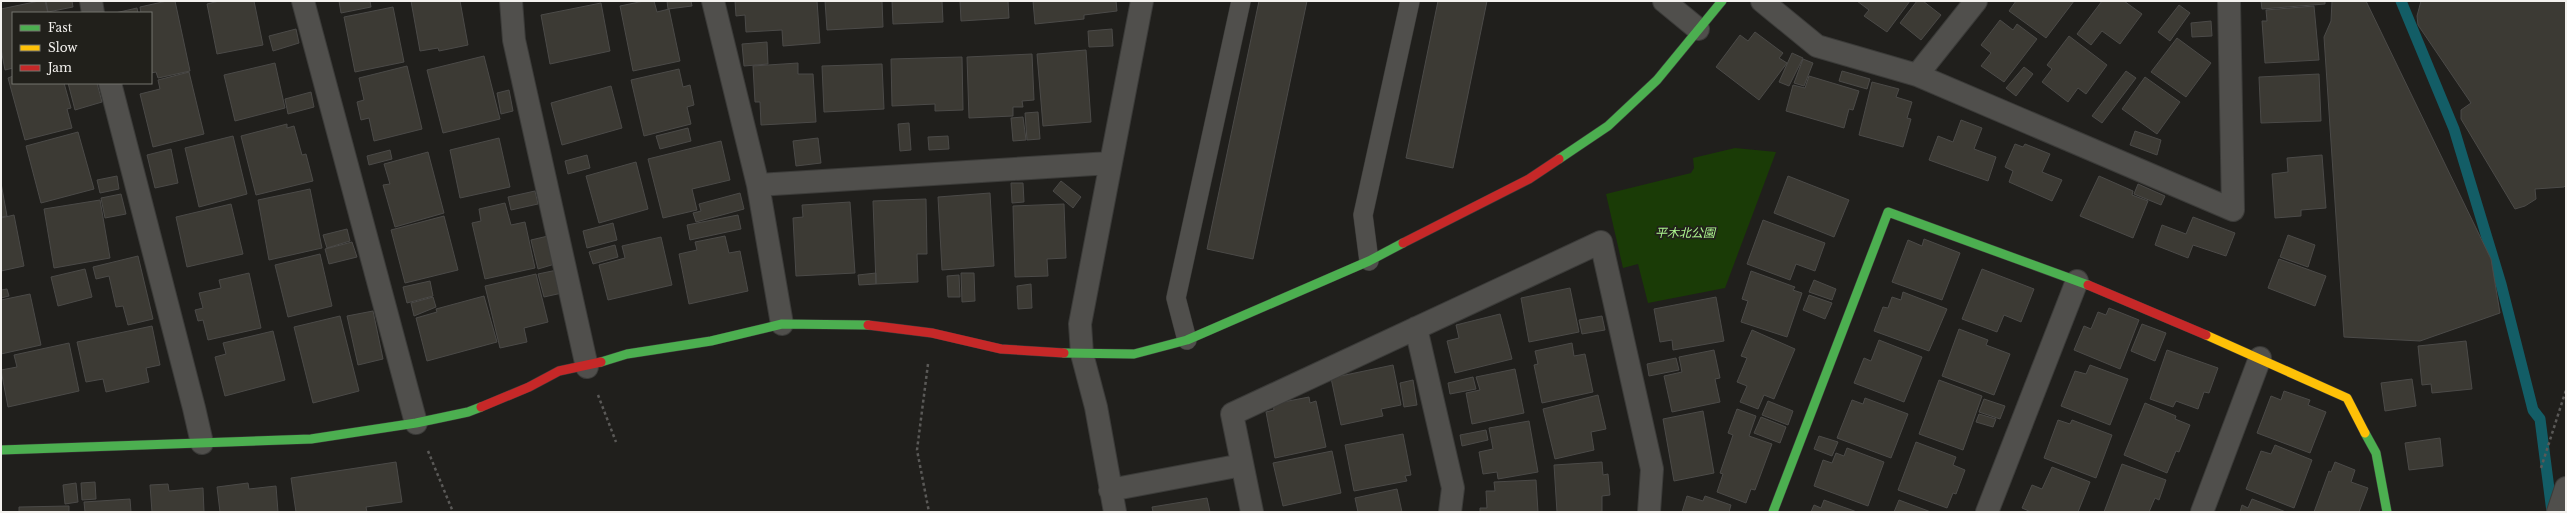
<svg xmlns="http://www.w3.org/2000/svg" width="2567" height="513" viewBox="0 0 2567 513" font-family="'Libre Baskerville','Noto Sans JP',serif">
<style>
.green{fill:#1a3b06}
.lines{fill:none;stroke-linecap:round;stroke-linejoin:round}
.stream{stroke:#135d66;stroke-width:11}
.building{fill:#3c3a34;stroke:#4b4a48}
.lane-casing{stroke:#3b3b39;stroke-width:20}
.street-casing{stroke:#3b3b39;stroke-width:24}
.fast-casing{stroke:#3b3b39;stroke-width:10}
.slow-casing{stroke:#3b3b39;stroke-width:10}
.jam-casing{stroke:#3b3b39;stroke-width:10}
.path{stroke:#5a5957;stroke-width:2.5;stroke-dasharray:3 3;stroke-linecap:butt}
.lane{stroke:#504f4c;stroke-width:19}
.street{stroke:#504f4c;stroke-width:22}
.fast{stroke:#4caf50;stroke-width:9}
.slow{stroke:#ffc107;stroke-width:9}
.jam{stroke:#c62828;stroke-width:9}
.labels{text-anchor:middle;stroke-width:3.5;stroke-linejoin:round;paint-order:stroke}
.park-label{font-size:12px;font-style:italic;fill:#adf68f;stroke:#21201b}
</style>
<rect width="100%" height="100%" fill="#201f1c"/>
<!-- green -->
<path class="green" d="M1735,148L1776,152L1725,288L1648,303L1638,264L1623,268L1606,194L1691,173L1694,168L1693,158Z"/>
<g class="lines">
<!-- stream -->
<path class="stream" d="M2401,1L2454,129L2501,284L2533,410L2540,419L2552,512"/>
</g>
<!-- building -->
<path class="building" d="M39,1H45L48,13H13V68L5,70L1,49V9Z
M46,1H72L73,7L48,12Z
M167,1H175L190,71L158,78L156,72L151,73V13H141L140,7Z
M219,1H254L263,45L217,54L207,4Z
M339,1H370L371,7L341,13Z
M411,1H460L468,45L439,51L438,48L420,51Z
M644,1H654L657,12L669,9L680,61L633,71L620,6Z
M667,1H691L692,6L668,9Z
M735,1H817L820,43L783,46L782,30L746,32L745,15L736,16Z
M825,1H882L883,27L827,30Z
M892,1H942L943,22L893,24Z
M960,1H1008L1009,18L961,21Z
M1033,1H1116L1117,11L1084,15V19L1035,24Z
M1259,1H1307L1253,259L1207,249Z
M1438,1H1487L1453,168L1406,158Z
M1857,1H1910L1887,32L1864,16L1869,10Z
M1917,1H1923L1941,15L1921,40L1900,23Z
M2016,1H2074L2046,38L2009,11Z
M2102,1H2124L2142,14L2120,44L2102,31L2091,45L2077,34Z
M2261,1H2325V4L2262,9Z
M2332,1H2366L2491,259L2500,313L2420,341L2344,337L2324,37L2331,21Z
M2421,1H2566V185L2564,187L2535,189L2536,199L2525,206L2515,209L2461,119V110L2471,103L2418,25L2417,16Z
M601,3L610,51L550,64L541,15Z
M2179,5L2190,13L2170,41L2158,32Z
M2314,6L2319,60L2265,63L2262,21H2267L2266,10Z
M393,7L404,62L355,72L344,17Z
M137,8L138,13H115Z
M2000,20L2013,30L2017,24L2037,39L2004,82L1981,66L1991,53L1981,45Z
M2211,21L2212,36L2192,37L2191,23Z
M296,29L299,43L273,51L269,36Z
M1112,29L1113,46L1089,47L1088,31Z
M1755,32L1783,53L1779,58L1787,63L1759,100L1716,67L1740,35L1748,41Z
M2069,36L2107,65L2086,94L2078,88L2068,102L2042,82L2052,69L2047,65Z
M2177,38L2211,63L2186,97L2151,72Z
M767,42L768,64L744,66L742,44Z
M1086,50L1091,122L1043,126L1037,54Z
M1792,53L1803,58L1789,86L1779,82Z
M1032,54L1034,100L1022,101L1023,107H1013V116L969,118L967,57Z
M484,56L500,119L443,133L427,70Z
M962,57L963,110L935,111V104L892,106L891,59Z
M1803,59L1813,63L1804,86L1794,83Z
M275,63L285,108L235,121L224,75Z
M798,63V74H813L816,122L761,125L760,102H755L753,66Z
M882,64L884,109L824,112L822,66Z
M407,66L422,129L374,141L369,118L361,120L357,102L364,100L359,78Z
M2024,67L2033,74L2016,96L2006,88Z
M679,69L683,87L690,85L694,105L687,107L691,124L644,136L631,80Z
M1842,71L1870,79L1867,89L1839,81Z
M2126,71L2136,78L2102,123L2092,116Z
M189,72L204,134L153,147L140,94L160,89L158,80Z
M2319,74L2321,121L2261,123L2259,77Z
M13,76V83H64L71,108L67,109L72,128L25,140L8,78Z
M1809,76L1859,91L1853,110L1849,109L1844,128L1786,111L1793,85L1805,88Z
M2145,77L2180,102L2157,134L2122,109Z
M1872,82L1899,89L1896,97L1912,102L1907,118L1911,119L1903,147L1859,135Z
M68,83H97L102,102L75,110Z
M611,86L622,128L562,145L551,103Z
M509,90L513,111L501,114L497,93Z
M311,92L314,107L288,114L285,99Z
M1038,112L1040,139L1027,140L1025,113Z
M1023,117L1026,140L1013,141L1011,118Z
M1961,120L1982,128L1974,149L1996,157L1988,181L1929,160L1938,136L1953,142Z
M909,123L911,150L900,151L898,124Z
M287,124V128L294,126L302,155L306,154L313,181L256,195L241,136Z
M688,128L691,141L660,149L656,136Z
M2135,131L2161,140L2157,155L2130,145Z
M78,132L94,189L41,203L26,146Z
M233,136L247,194L199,207L185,148Z
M948,136L949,149L929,150L928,137Z
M499,138L510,187L460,198L450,150Z
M818,138L821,163L796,166L793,141Z
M721,141L730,180L692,189L697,210L663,218L648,159Z
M2015,144L2023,147L2025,144L2050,154L2042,172L2062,180L2052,201L2009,182L2013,171L2005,167Z
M171,149L178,183L155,188L147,155Z
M390,150L392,159L369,165L367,156Z
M428,152L444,213L395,227L383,185L390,184L384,164Z
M587,155L590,168L568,174L565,161Z
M2322,155L2326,208L2301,210V216L2275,218L2272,174L2288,172L2287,158Z
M636,162L648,209L599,223L586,176Z
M117,176L119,189L100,193L97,180Z
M1788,176L1849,200L1834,237L1774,213Z
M2099,176L2133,191L2132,195L2148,201L2133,238L2080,216Z
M1061,181L1081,197L1073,208L1053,191Z
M1,183L7,216L1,217Z
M1011,183H1023L1024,202L1012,203Z
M2138,184L2165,196L2161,205L2134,194Z
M310,189L322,248L269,260L258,200Z
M535,191L538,204L511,210L508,197Z
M740,193L744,209L696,222L693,213L701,211L699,204Z
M990,193L994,266L942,270L938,197Z
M121,194L126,214L105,218L101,198Z
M926,199L927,254H917L918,282L876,284L873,201Z
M100,200L110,258L54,268L44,209Z
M850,202L855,273L796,276L793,218L803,217L802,205Z
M505,203L511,225L525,222L535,268L485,279L472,223L481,221L479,209Z
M231,204L243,254L187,267L176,217Z
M1064,204L1066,258L1047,259L1048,276L1015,277L1013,206Z
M14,215L24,266L1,271V218Z
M738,215L741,229L690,240L687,225Z
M444,216L458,270L405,283L391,230Z
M2193,217L2235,233L2226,256L2193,245L2188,258L2155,245L2162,225L2186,234Z
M1763,220L1825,243L1815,271L1796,264L1790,280L1747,264Z
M613,223L617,240L587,248L583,231Z
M347,229L350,241L327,248L323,235Z
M2288,235L2315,245L2308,267L2280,257Z
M548,236L555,264L538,269L531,240Z
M725,236L729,253L740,251L748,291L689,304L679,254L697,250L695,242Z
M661,237L672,285L608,300L599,265L625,258L622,246Z
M1924,239L1960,253L1942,300L1892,282L1908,240L1922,246Z
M352,242L357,257L329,264L325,249Z
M615,245L618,257L593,264L589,252Z
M320,254L332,306L288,317L275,265Z
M138,256L153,319L128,325L123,306L116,307L109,276L96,279L93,267Z
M2279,259L2326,276L2315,306L2268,288Z
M85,269L92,297L58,306L51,277Z
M1982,269L2034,289L2021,322L2004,315L1997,332L1962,319Z
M557,270L562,293L544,297L538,274Z
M1751,271L1795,287L1793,290L1802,293L1787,337L1741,322L1748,301L1742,299Z
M249,273L261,328L208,340L203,320L198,321L195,310L203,308L199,293L221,288L219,280Z
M876,273V284L859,285L858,275Z
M961,273H974L975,301L962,302Z
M536,274L548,322L524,328L527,342L500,348L485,286Z
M959,275L960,297H948L947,276Z
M1814,280L1836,289L1832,300L1809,292Z
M430,281L433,296L407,303L403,287Z
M1031,284L1032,308L1018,309L1017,286Z
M1570,288L1579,332L1529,342L1521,298Z
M7,289L9,296L1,298V290Z
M1903,292L1947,309L1929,351L1874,331L1883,307L1888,308L1892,297L1901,300Z
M30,294L41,345L1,354V300Z
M1809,295L1832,303L1825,319L1803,310Z
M484,296L497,342L427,361L416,318L437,312L436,309Z
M433,297L436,307L414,316L411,303Z
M1716,297L1724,341L1673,350L1672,340L1660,342L1654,309Z
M2109,308L2139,320L2120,369L2074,350L2084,326L2091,329L2098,312L2106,315Z
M373,311L383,359L358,365L347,316Z
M1500,314L1512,359L1455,373L1447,341L1459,338L1456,325Z
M340,316L359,391L313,403L294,327Z
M1602,316L1605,330L1582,334L1579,320Z
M2142,324L2166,333L2155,361L2131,351Z
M152,326L160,365L146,368L149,382L106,392L103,379L86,382L77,342Z
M1959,329L1988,340L1986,345L2010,354L1994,395L1942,376Z
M1752,330L1795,349L1774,399L1764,395L1758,409L1740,402L1747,386L1737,382L1747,358L1741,356Z
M273,331L285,380L225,396L215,357L226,354L223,343Z
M1879,340L1922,357L1904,402L1854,383L1864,358L1871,361Z
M2466,341L2472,389L2432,393L2431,384L2422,385L2418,346Z
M69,343L79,391L8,407L1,370L17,367L14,355Z
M1572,343L1574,356L1585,354L1593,392L1542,403L1534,365L1538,364L1535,351Z
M1714,350L1720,378L1715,379L1720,402L1672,412L1664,376L1682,372L1679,357Z
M2167,350L2218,368L2209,393L2204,392L2198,409L2176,401L2173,407L2150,399Z
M1676,358L1679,370L1649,376L1647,364Z
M1393,365L1401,405L1381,409L1383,416L1341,425L1331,378Z
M2090,365L2128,379L2110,425L2061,406L2075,371L2086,374Z
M1515,369L1524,413L1472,424L1466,393L1480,390L1476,377Z
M1473,377L1476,389L1450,394L1448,383Z
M2412,379L2416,406L2385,411L2381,383Z
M1413,380L1417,405L1404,407L1400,383Z
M1939,380L1982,396L1963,450L1919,434Z
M2284,391L2310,400L2308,405L2326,412L2310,453L2257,433L2271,396L2281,400Z
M1598,395L1606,429L1591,432L1594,450L1555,459L1543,409Z
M1309,397L1310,403L1316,401L1326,447L1275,458L1266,412L1274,410L1273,404Z
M1865,398L1908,414L1891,458L1837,438L1852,400L1863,404Z
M1984,399L2005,406L2000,419L1979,412Z
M1768,401L1793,411L1788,425L1762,415Z
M2145,403L2176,416L2175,419L2190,425L2179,452L2176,451L2167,473L2124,455Z
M1737,409L1756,416L1749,436L1772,444L1755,490L1751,489L1746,503L1717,492L1723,474L1720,473L1733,435L1728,433Z
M1703,411L1714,473L1674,481L1663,419Z
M1979,414L1996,419L1993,427L1976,422Z
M1761,417L1786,427L1780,443L1754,433Z
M2058,420L2070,424L2072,420L2112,435L2096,478L2044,458Z
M1529,421L1538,472L1498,479L1497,472L1483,474L1479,452L1493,449L1489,428Z
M1486,430L1488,440L1462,446L1460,435Z
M1403,434L1411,475L1405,476L1407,481L1354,491L1345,445Z
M1819,436L1838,442L1832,456L1814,449Z
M2440,438L2443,466L2409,470L2405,443Z
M1916,442L1956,457L1953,465L1965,470L1956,494L1953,493L1947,508L1898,490Z
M2275,445L2312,460L2294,508L2246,489L2261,451L2271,454Z
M1847,448L1884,462L1868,506L1814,486L1823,460L1832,463L1836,453L1844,456Z
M1332,451L1341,493L1283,506L1273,463Z
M396,462L402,502L366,507L367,512H296L291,478Z
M1602,462L1603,475L1608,474L1610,495L1602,496V512H1557L1554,465Z
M2335,462L2355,470L2351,482L2368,488L2359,512H2314L2329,471L2331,472Z
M2122,464L2166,480L2159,500L2155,498L2149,512H2104Z
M2052,467L2090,482L2078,512H2031L2022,508L2032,485L2042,489Z
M1536,480L1538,512H1480V508H1487L1486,491H1495L1494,482Z
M95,482L96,499L82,500L81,483Z
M76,483L78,502L65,504L63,485Z
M248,483L249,489L276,486L278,512H220L217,487Z
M168,484L169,491L203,488L204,512H152L150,485Z
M1397,489L1402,512H1358L1355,498Z
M1687,496L1703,501L1705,496L1731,505L1729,512H1682Z
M1207,498L1210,512H1153L1152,507Z
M130,499L131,512H78H85L84,502Z
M2252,499L2286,512H2240L2242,505L2248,508Z
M1824,500L1857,512H1811L1814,505L1821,508Z
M1899,500L1931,512H1894Z
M69,506V512H19V507Z"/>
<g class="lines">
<defs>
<path id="lane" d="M1369,261L1363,215L1410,1
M1187,340L1176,298L1241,1"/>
<path id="street" d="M91,1L93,13
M303,1L416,423
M511,1L514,40L587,367
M713,1L758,185L782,324
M1664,1L1698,29
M1762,1L1817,46L1917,75L2233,210L2229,1
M1917,75L1976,1
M110,83L194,408L202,443
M758,185L1110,163
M1416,328L1453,488L1450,512
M1110,490L1242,465
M1115,512L1096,407L1082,354L1080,324L1142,1
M1252,512L1232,414L1601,242L1652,469L1649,512
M1987,512L2077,281
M2202,512L2260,358
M2558,512L2566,488"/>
<path id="fast" d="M1559,159L1608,126L1657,80L1722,1
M1064,353L1134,354L1187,340L1369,261L1403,243
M601,362L627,354L711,341L782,324L868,325
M2365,433L2376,453L2387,512
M1,450L311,439L416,423L468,412L481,407
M1773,512L1888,212L2088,285"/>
<path id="slow" d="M2206,335L2347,398L2365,433"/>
<path id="jam" d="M1403,243L1529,179L1559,159
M2088,285L2206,335
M868,325L932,333L1001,349L1064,353
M481,407L529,387L559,371L601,362"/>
</defs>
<!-- lane casing -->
<use href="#lane" class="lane-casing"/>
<!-- street casing -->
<use href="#street" class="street-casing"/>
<!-- fast casing -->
<use href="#fast" class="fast-casing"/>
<!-- slow casing -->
<use href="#slow" class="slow-casing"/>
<!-- jam casing -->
<use href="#jam" class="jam-casing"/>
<!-- path -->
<path class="path" d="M928,364L917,450L929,512
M598,395L616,442
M428,451L453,512
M2541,468L2566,390"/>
<!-- lane -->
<use href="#lane" class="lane"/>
<!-- street -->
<use href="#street" class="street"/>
<!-- fast -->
<use href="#fast" class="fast"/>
<!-- slow -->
<use href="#slow" class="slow"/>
<!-- jam -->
<use href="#jam" class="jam"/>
</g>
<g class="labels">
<!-- park labels -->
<g class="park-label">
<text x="1685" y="237">平木北公園</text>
</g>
</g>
<!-- border -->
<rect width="2567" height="513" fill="none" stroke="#f3f1ee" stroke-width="4"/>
<!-- legend -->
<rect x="12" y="12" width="140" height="72" fill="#21201b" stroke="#75746f"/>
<rect x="20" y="25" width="20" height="6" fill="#4caf50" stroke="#75746f"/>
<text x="48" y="32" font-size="12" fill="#f3f1ee">Fast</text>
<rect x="20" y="45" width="20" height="6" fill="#ffc107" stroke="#75746f"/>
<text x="48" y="52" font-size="12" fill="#f3f1ee">Slow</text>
<rect x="20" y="65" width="20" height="6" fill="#c62828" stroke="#75746f"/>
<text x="48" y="72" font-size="12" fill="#f3f1ee">Jam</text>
</svg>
